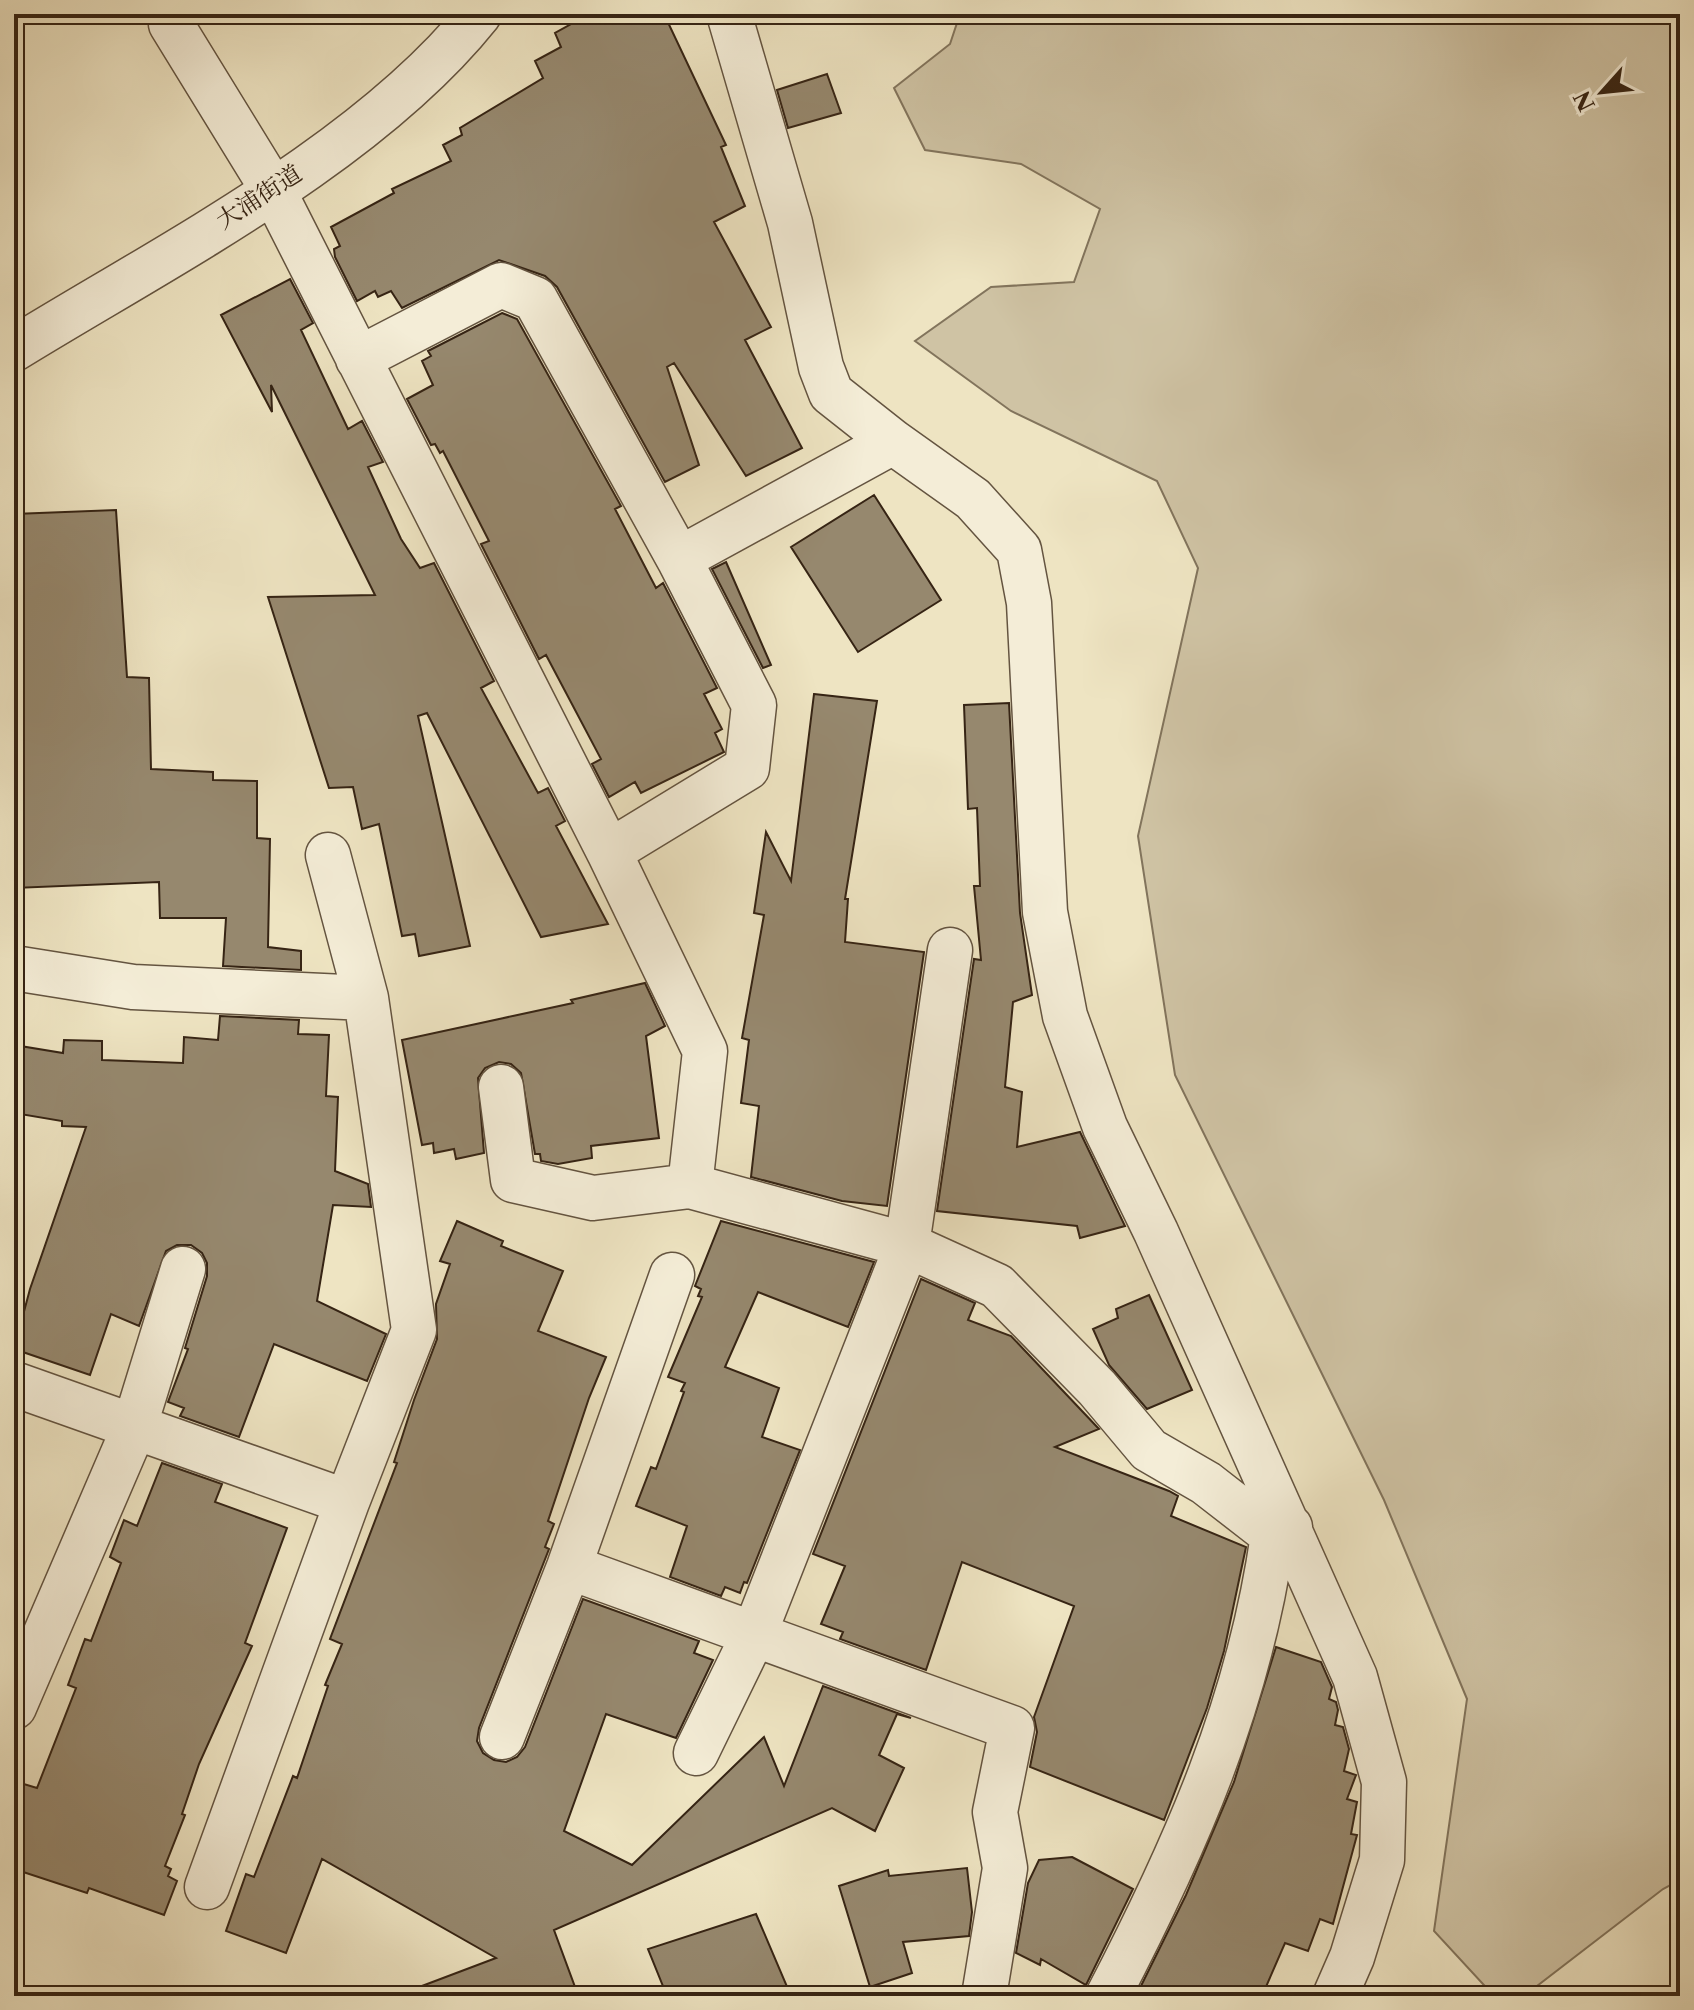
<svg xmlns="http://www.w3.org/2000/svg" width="1694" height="2010" viewBox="0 0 1694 2010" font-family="'Libre Caslon Text','Noto Serif JP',serif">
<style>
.green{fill:#cfc3a4;stroke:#82745c;stroke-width:2}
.building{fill:#96886e;stroke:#362414;stroke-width:2}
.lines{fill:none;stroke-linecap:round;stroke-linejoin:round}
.minor-casing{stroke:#645440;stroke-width:47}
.tertiary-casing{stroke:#645440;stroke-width:47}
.minor{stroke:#f4edd7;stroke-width:44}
.tertiary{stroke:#f4edd7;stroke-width:44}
.labels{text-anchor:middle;stroke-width:6;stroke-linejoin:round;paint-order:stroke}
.street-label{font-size:24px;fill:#362414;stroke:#f4edd7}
</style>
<rect width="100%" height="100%" fill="#eee4c2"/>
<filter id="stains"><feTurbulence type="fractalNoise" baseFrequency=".0025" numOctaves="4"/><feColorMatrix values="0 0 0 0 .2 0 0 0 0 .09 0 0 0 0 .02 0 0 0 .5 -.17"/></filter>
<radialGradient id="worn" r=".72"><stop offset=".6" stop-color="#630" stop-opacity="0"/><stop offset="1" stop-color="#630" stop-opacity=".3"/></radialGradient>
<!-- green -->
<path class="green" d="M960,14H1680V1880L1663,1889L1524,1996H1494L1434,1931L1467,1699L1384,1500L1175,1075L1138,836L1198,568L1157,481L1011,411L915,341L991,287L1074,282L1100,209L1021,164L925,150L894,88L950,44Z"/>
<!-- building -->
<path class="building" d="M567,14H664L726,145L721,147L745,206L714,222L771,327L745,340L802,448L746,476L674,363L667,367L699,465L665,482L557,287L545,276L499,260L402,308L391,291L378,297L375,291L357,301L335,257L334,249L340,246L331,227L394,193L392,189L451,161L443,145L462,135L460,128L543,78L535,61L561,47L555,33L571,24Z
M827,74L841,113L788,128L777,90Z
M290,279L313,323L301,330L348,429L362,421L383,462L368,467L401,539L420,568L434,563L494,681L481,688L538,793L548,788L565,821L556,826L608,924L541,937L427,713L418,716L470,946L419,956L415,934L402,936L379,824L362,829L353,787L329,788L268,597L375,595L271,385L272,412L221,315Z
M502,313L517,319L621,506L615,509L656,588L663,583L717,688L704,694L722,729L715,733L724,752L641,793L635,782L609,797L592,764L601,759L546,655L539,659L481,544L489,541L443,451L440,453L435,444L431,445L407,399L433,385L422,361L431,356L428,351Z
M874,495L941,600L858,652L791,547Z
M116,510L127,677L149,678L151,769L213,772V780L257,781V838L270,839L268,947L301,951V970L223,966L226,918H160L159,882L14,888V514Z
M726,562L771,665L763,668L712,569Z
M814,694L877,701L845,899H848L845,942L924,952L887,1206L842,1201L751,1177L759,1106L741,1103L749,1040L742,1038L764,915L754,913L766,832L791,881Z
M1009,703L1020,913L1032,995L1013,1002L1005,1087L1022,1092L1017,1147L1080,1132L1125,1226L1080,1238L1077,1226L937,1211L974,959L981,960L974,886H980L977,808L968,809L964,705Z
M645,983L665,1026L646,1036L659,1138L591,1146L592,1158L558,1164L541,1161L540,1154H535L521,1073L511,1064L499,1062L485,1068L478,1078L484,1153L456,1159L454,1149L434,1153L433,1143L422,1145L402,1040L573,1003L571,1000Z
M220,1016L299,1020L298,1034L329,1035L326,1096L338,1097L335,1171L368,1184L371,1207L333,1205L317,1301L386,1334L367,1381L274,1344L239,1437L180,1416L184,1408L168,1402L188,1349L185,1348L207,1276V1263L202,1253L191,1245H177L166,1251L139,1326L111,1314L90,1375L14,1349L30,1289L86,1127L62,1126V1121L14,1113V1045L63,1053L64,1040L102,1041V1060L183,1063L184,1037L218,1040Z
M457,1221L503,1241L501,1246L563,1271L538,1331L606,1357L589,1398L548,1521L554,1524L545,1547L549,1549L479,1728L477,1741L483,1753L494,1760L506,1762L517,1757L525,1747L583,1599L699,1641L694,1653L713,1660L676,1738L606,1714L564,1831L632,1865L764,1737L784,1786L823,1686L911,1718L897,1714L879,1755L904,1768L875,1831L832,1808L554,1930L575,1987L548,1996H406V1992L496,1958L322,1859L286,1953L226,1931L246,1874L254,1877L293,1776L297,1778L328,1686L325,1685L342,1644L330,1639L397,1463L394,1462L414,1400L437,1339L436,1304L450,1264L440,1261Z
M721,1221L874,1262L848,1327L758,1292L725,1367L779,1388L762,1437L800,1450L747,1583L744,1582L740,1593L725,1587L721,1596L670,1577L687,1526L636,1506L651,1467L656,1469L684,1392L681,1391L685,1383L668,1377L702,1297L698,1296L701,1289L695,1286Z
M921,1279L975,1303L968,1320L1011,1336L1099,1429L1055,1447L1169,1491L1178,1496L1171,1516L1246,1547L1224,1651L1207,1708L1164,1820L1030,1767L1037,1732L1034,1717L1074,1606L962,1562L926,1670L840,1639L843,1632L821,1624L845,1566L813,1554Z
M1149,1295L1192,1390L1147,1409L1109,1365L1093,1329L1118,1318L1116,1309Z
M162,1463L222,1484L215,1502L287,1528L245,1643L252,1646L199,1764L182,1814L185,1815L165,1866L171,1869L168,1876L177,1881L164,1915L89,1888L87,1893L14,1869V1781L37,1788L76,1688L68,1685L85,1639L91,1641L121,1563L110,1557L124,1520L137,1526Z
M1276,1647L1321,1662L1332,1687L1329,1699L1336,1702L1338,1710L1335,1725L1343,1727L1349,1749L1344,1771L1356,1775L1347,1799L1357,1802L1351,1834L1357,1835L1333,1924L1320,1919L1308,1951L1285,1943L1262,1996H1136L1186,1895L1234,1782Z
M1072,1857L1133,1889L1086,1985L1041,1959L1040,1965L1016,1953L1028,1883L1039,1860Z
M967,1868L972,1912L969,1936L903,1942L912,1973L870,1987L839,1886L888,1870L889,1876Z
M756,1914L791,1996H667L648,1949Z"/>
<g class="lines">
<defs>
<path id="minor" d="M729,14L790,223L821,367L831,393L893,442L973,499L1019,550L1029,603L1045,912L1065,1016L1105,1127L1156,1232L1355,1677L1384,1782L1382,1860L1352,1957L1335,1996
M171,24L273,190L609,852
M358,359L501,285L535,299L679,559L893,442
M679,559L754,705L747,768L609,852L705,1051L690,1186
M14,968L133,987L366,998L328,855
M501,1087L513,1180L593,1198L690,1186L907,1245L997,1286L1097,1388L1149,1450L1206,1483L1273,1535
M14,1384L347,1502
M569,1567L1012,1728L995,1812L1005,1868L984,1996
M14,1707L134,1428L183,1269
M502,1737L569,1567L672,1275
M696,1753L755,1632L907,1245L950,950
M207,1887L347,1502L414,1330L366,998
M1108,1996C1186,1846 1249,1704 1273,1535L1290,1527"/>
<path id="tertiary" d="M14,349C165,256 368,153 479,14"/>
</defs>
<!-- minor casing -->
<use href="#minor" class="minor-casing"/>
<!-- tertiary casing -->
<use href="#tertiary" class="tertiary-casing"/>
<!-- minor -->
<use href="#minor" class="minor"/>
<!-- tertiary -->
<use href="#tertiary" class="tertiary"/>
</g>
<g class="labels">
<!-- street labels -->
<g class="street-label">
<text transform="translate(259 197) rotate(-33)" y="8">大浦街道</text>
</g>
</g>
<!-- margin -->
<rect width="1694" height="2010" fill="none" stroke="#eee4c2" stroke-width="48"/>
<rect x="16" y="16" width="1662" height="1978" fill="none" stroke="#362414" stroke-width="4"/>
<rect x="24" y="24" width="1646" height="1962" fill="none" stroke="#362414" stroke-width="2"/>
<!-- north arrow -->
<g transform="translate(1602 92) rotate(243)" stroke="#f4edd7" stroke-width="6" paint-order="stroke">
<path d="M0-6L14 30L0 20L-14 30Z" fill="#362414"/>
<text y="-12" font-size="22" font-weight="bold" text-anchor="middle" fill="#362414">N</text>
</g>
<rect width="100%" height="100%" filter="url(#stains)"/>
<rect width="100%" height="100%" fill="url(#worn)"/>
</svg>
